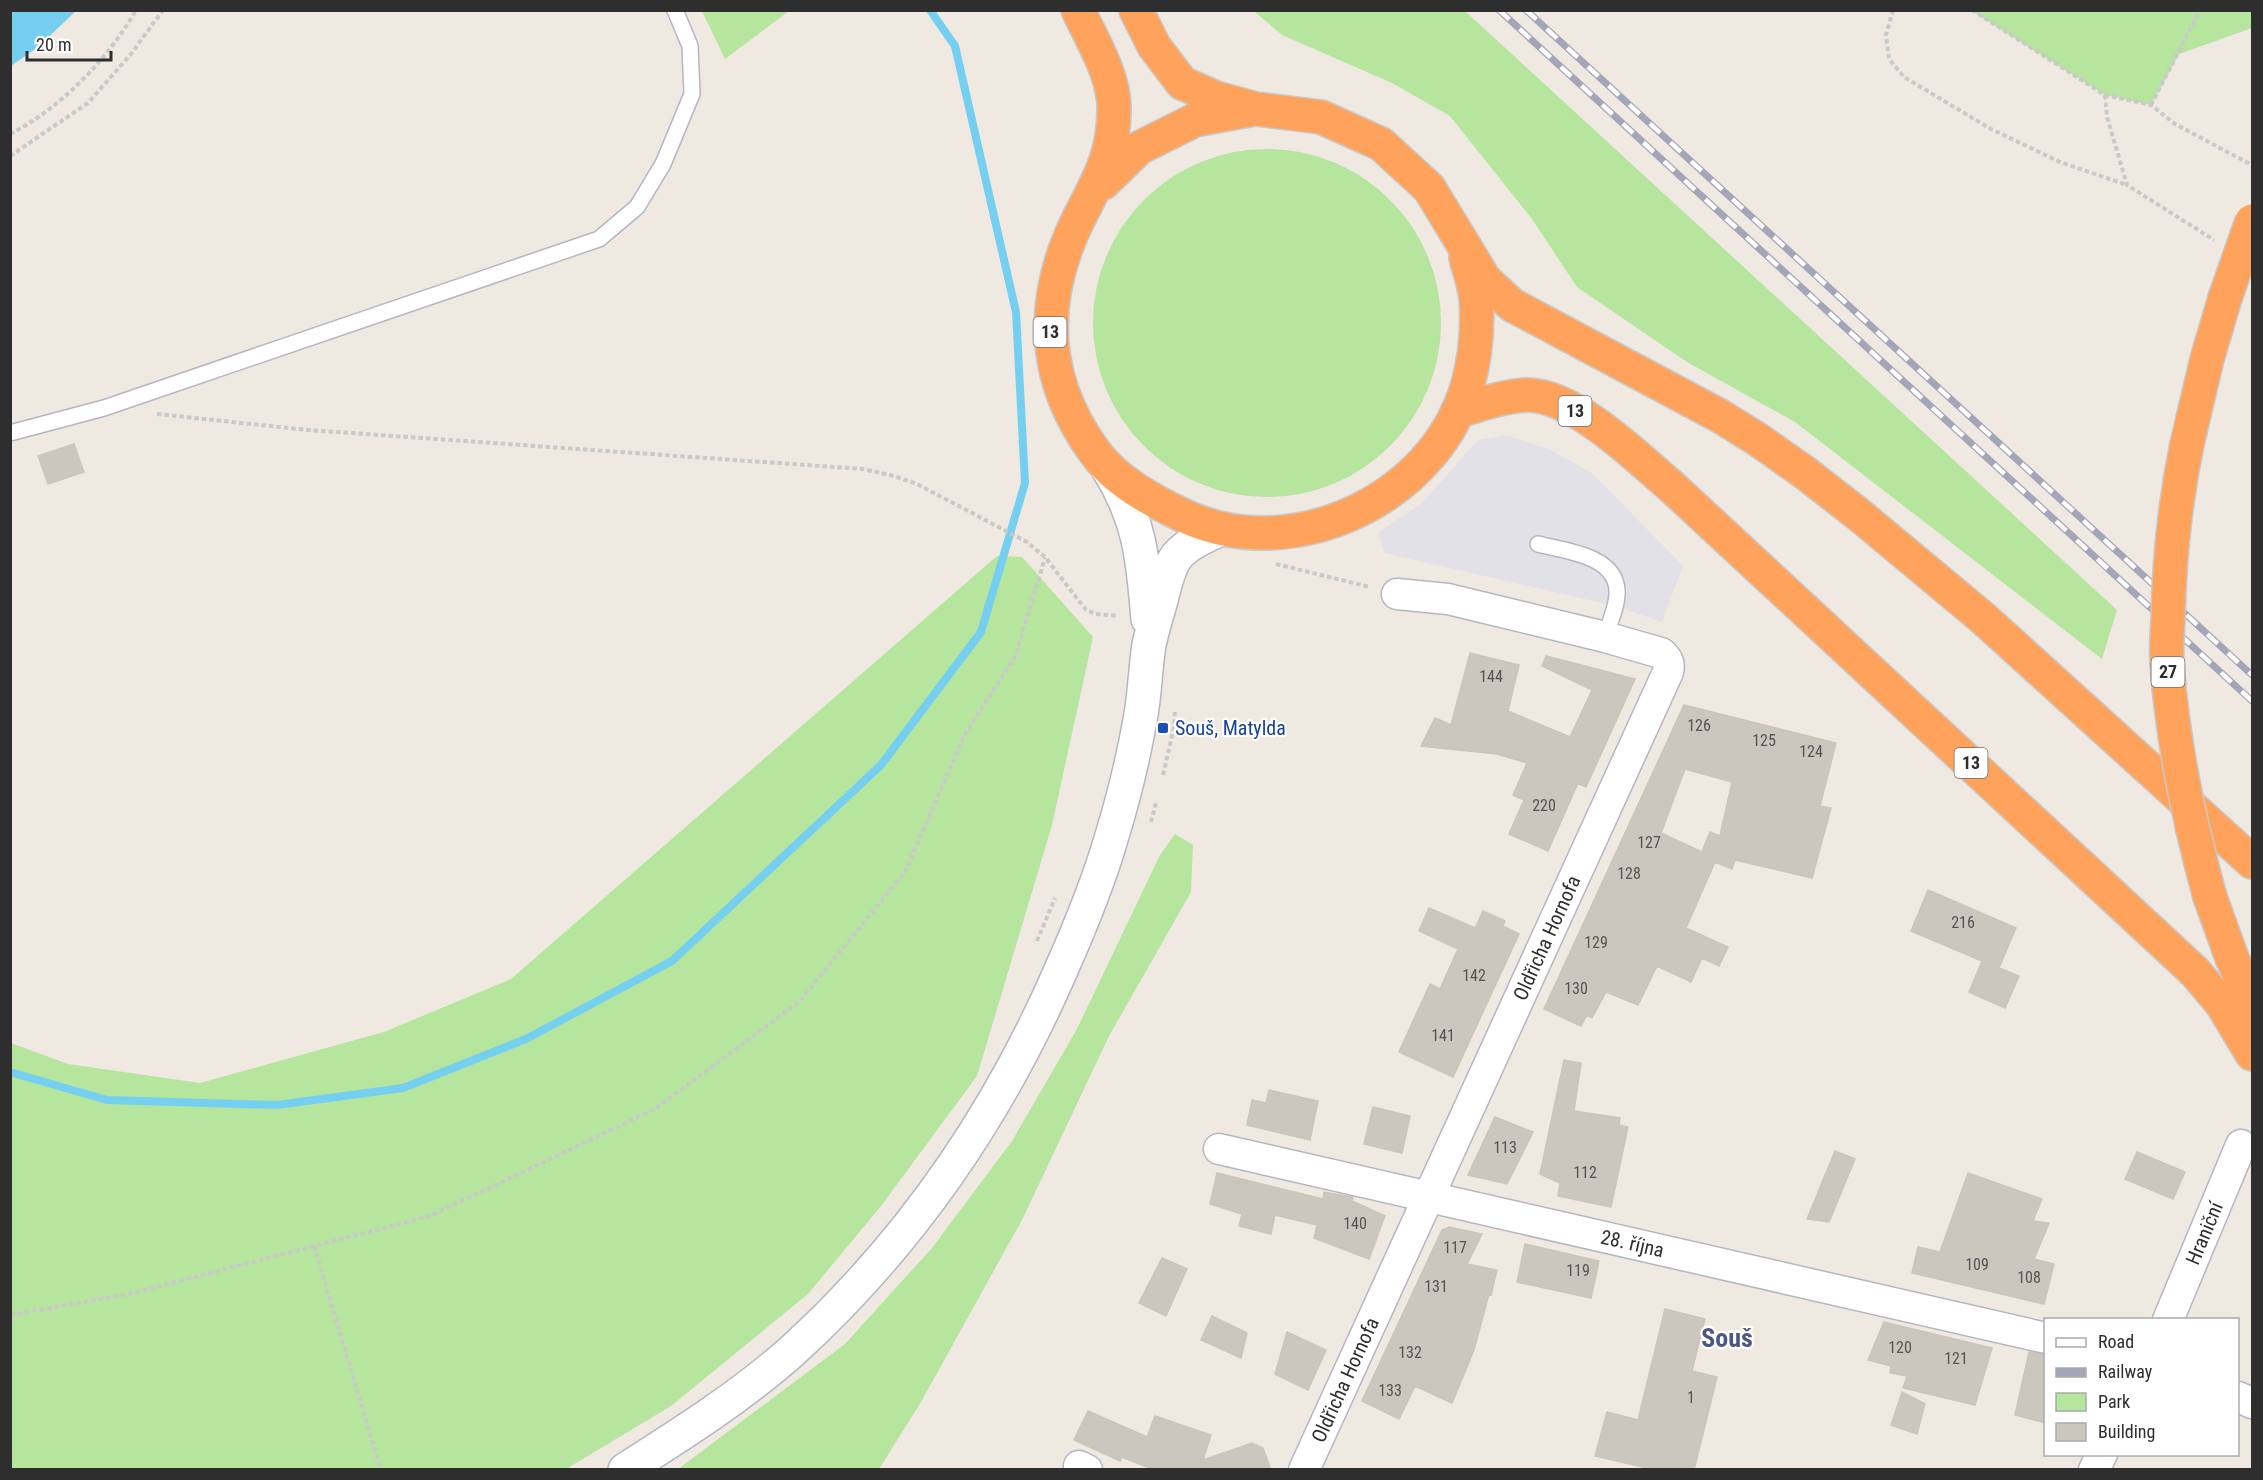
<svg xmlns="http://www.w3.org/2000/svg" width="2263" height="1480" viewBox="0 0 2263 1480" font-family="'Roboto Condensed',sans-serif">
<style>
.industrial{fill:#e3e1e8}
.green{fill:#b6e59e}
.water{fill:#75cff0}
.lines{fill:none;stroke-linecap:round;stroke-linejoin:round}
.stream{stroke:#75cff0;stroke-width:8}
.building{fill:#cbc7bf;stroke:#cbc5ba;stroke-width:1.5;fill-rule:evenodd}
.lane-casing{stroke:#b4b7c1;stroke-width:18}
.street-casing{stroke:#b4b7c1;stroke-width:33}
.secondary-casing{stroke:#b4b7c1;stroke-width:36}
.highway-casing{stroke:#c9c9c9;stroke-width:36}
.path{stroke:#c9c9c9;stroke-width:4;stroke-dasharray:4.5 3;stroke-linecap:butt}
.lane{stroke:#fff;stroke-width:15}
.street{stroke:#fff;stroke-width:30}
.secondary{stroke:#fff;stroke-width:33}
.highway{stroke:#ffa35c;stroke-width:33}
.rail-casing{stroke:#a3a6b8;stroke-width:7}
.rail{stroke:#fff;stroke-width:4.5;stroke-dasharray:14;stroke-linecap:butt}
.highway-bridge-casing{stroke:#c9c9c9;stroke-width:36;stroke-linecap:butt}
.highway-bridge{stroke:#ffa35c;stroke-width:33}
.transit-dot{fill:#1a4fb4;stroke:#fff;stroke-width:2}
.labels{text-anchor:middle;stroke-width:4.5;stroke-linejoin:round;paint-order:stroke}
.number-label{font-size:16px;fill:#555452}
.shield{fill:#fff;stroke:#6d6d6d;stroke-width:1.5}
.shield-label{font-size:18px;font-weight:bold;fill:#2e2e2e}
.transit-label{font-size:20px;fill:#164399;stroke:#fff;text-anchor:start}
.street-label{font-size:20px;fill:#2e2e2e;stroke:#fff}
.district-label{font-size:26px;font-weight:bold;fill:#4d5680;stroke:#fff}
</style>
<rect width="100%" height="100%" fill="#efe9e1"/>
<!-- industrial -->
<path class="industrial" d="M1507,435L1549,449L1592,473L1683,566L1662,622L1615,606L1384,553L1379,532L1421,504L1478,440Z"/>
<!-- green -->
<path class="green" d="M702,11H789L725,59Z
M1254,11H1465L2117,610L2102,659L1795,422L1687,362L1577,287L1532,219L1450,116L1392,83L1282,35Z
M1972,11H2252V28L2179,54L2151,105L2105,95Z
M1093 323a174 174 0 1 1 348 0a174 174 0 1 1-348 0Z
M997,556L1022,557L1093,637L1052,825L977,1076L881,1206L808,1294L671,1406L566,1469H11V1043L68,1064L200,1083L384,1032L511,979Z
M1175,834L1193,845L1191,892L1109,1036L1023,1218L921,1402L879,1469H678L845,1344L932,1248L1012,1141L1077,1029L1160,855Z"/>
<!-- water -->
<path class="water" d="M11,10H76V11L38,47L11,66Z"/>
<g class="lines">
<!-- stream -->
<path class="stream" d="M10,1072L107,1100L277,1105L403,1088L526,1039L672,961L881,765L981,632L1025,483L1016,312L955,46L930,10"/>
</g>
<!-- building -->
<path class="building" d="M74,444L84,472L48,484L38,456Z
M1470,653L1519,665L1508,711L1570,737L1592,690L1542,666L1546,656L1635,679L1586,787L1578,783L1548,851L1509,834L1524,800L1513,795L1527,763L1497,754L1421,746L1435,718L1451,725Z
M1684,705L1836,743L1820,806L1831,808L1812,878L1735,860L1732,869L1715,862L1686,928L1728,947L1719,966L1702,958L1691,982L1657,966L1638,1005L1606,992L1592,1018L1587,1015L1581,1026L1544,1009ZM1685,769L1732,782L1720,836L1710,832L1702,852L1661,833Z
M1928,890L2016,928L1999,968L2019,976L2005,1008L1969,992L1982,961L1911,931Z
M1429,908L1475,928L1483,911L1505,921L1503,926L1519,934L1453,1077L1399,1052L1430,984L1440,989L1458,949L1419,931Z
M1564,1060L1581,1063L1574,1111L1620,1118L1619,1125L1628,1127L1611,1207L1558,1196L1560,1183L1540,1174Z
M1269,1090L1318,1101L1310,1140L1247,1125L1252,1100L1266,1103Z
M1373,1107L1410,1116L1402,1153L1364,1144Z
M1495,1117L1533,1132L1507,1184L1468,1175Z
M1835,1151L1855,1159L1829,1222L1807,1219Z
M2137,1152L2185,1172L2173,1199L2125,1179Z
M1217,1173L1323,1199L1324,1192L1353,1197L1352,1201L1385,1216L1369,1259L1314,1238L1317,1225L1275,1215L1271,1234L1239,1226L1242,1214L1210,1204Z
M1968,1173L2042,1199L2033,1221L2049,1223L2034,1259L2054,1264L2044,1304L1912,1273L1918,1247L1940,1252Z
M1449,1227L1482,1234L1467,1264L1497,1270L1491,1295L1489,1294L1474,1350L1452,1403L1415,1386L1399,1419L1362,1401L1442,1230Z
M1525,1244L1599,1261L1591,1298L1517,1282Z
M1162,1258L1187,1269L1166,1316L1139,1303Z
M1665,1309L1705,1319L1692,1371L1717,1377L1694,1470H1655L1595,1456L1607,1412L1638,1420Z
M1212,1316L1247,1333L1241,1358L1201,1340Z
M1884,1322L1992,1348L1975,1405L1903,1388L1907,1376L1890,1373L1891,1366L1868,1360Z
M1287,1332L1326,1350L1308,1390L1275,1374Z
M2029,1352L2046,1355V1423L2015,1415Z
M1902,1392L1925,1404L1917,1434L1891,1425Z
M1088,1411L1147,1437L1155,1416L1211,1435L1203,1460L1252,1443L1263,1448L1271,1470H1154L1122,1457L1120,1461L1074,1440Z"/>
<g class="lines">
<defs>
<path id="lane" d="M10,433L104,408L599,239L637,207L663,164L692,94L690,46L675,10
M1538,544C1564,551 1616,555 1617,591C1618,606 1609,623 1605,637"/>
<g id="street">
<path id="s1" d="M1219,1149L2046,1338"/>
<path id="s2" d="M2168,1320L2241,1145"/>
<path d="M2238,1397L2252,1403"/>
<path d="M1079,1466L1087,1470"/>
<path id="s3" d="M1304,1470L1668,672C1670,663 1668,659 1661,653L1605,637L1448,599L1397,594"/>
<path d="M2094,1470L2102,1454"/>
</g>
<path id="secondary" d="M1107,467C1140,519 1143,558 1148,619
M625,1470C683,1433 740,1397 791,1352C909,1245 998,1115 1061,970C1080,927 1098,884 1111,839C1123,800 1133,760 1140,720C1145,695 1145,670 1149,645C1152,630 1157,615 1161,600C1165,585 1168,568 1177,556C1188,543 1206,536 1221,529"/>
<path id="highway" d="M1078,10C1092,40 1115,77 1114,110C1114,156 1098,180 1078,220C1039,300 1041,378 1094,451C1112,477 1142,495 1170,509C1185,517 1202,524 1219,528C1322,552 1439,487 1468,384C1475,358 1478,326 1476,299C1475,285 1469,271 1466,258
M1136,10L1154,46L1182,83L1216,98L1256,109L1321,117L1381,144L1429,188L1485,280L1512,305L1720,416L1757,439L1804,472L1858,514L1984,619L2252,862
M1103,183L1139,148L1195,120L1249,110
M1457,412C1477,405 1508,395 1529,395C1575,396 1638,458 1672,487L2195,972L2222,1004L2252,1054
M2187,444L2207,359L2225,298
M2210,897L2232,958L2252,1003"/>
</defs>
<!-- lane casing -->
<use href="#lane" class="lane-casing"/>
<!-- street casing -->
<use href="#street" class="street-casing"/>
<!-- secondary casing -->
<use href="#secondary" class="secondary-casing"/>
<!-- highway casing -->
<use href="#highway" class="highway-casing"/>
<!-- path -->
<path class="path" d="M1893,10L1886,35L1889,59L1904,77L1991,129L2060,162L2127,185
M1972,10L2105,95L2151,105L2175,124L2252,165
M2105,95L2107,117L2127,185L2214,240
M2151,105L2200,10
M10,134C60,109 109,58 136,10
M10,156L88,103L131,54L163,10
M157,414L308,430L863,469L894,476L917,484L1027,542L1045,557L1086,610L1096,614L1118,616
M1276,564L1370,587
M1163,775L1174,727L1175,709
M1151,822L1156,803
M1037,941L1055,898
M314,1246L381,1470
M10,1315L129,1294L430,1216L655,1109L799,1002L905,872L965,734L1015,657L1045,558"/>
<!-- lane -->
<use href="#lane" class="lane"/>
<!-- street -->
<use href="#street" class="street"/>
<!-- secondary -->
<use href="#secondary" class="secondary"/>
<!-- highway -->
<use href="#highway" class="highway"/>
<defs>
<path id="rail" d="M1499,10L2252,701
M1526,10L2252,675"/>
</defs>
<!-- rail casing -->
<use href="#rail" class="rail-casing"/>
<!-- rail -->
<use href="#rail" class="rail"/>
<defs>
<path id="highway-bridge" d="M2225,298L2252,221
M2187,444C2175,502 2169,561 2168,620C2167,635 2166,650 2167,665C2173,745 2189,821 2210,897"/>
</defs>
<!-- highway-bridge casing -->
<use href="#highway-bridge" class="highway-bridge-casing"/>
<!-- highway-bridge -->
<use href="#highway-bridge" class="highway-bridge"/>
</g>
<!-- markers -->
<rect class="transit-dot" x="1157" y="722" width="12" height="12" rx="3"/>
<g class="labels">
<!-- number labels -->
<g class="number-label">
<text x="1491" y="682">144</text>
<text x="1699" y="731">126</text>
<text x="1764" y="746">125</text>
<text x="1811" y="757">124</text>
<text x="1544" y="811">220</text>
<text x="1649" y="848">127</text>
<text x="1629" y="879">128</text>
<text x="1963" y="928">216</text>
<text x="1596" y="948">129</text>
<text x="1474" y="981">142</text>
<text x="1576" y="994">130</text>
<text x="1443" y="1041">141</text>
<text x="1505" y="1153">113</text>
<text x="1585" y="1178">112</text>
<text x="1355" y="1229">140</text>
<text x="1455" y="1253">117</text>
<text x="1977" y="1270">109</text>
<text x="1578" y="1276">119</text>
<text x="2029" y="1283">108</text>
<text x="1436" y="1292">131</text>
<text x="1900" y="1353">120</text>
<text x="1410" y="1358">132</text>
<text x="1956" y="1364">121</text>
<text x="1390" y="1396">133</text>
<text x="1691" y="1403">1</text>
</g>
<!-- shield labels -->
<g class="shield">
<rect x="1033.5" y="317" width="33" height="30" rx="4.5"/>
<rect x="1558.5" y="396" width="33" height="30" rx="4.5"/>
<rect x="2151.5" y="657" width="33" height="30" rx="4.5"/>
<rect x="1954.5" y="748" width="33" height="30" rx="4.5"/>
</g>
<g class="shield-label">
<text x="1050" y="338">13</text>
<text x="1575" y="417">13</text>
<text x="2168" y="678">27</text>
<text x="1971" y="769">13</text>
</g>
<!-- transit labels -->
<g class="transit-label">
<text x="1175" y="735">Souš, Matylda</text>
</g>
<!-- street labels -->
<g class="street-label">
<text dy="7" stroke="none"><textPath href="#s3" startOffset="585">Oldřicha Hornofa</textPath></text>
<text dy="7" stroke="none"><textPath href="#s2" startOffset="94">Hraniční</textPath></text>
<text dy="7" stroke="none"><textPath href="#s1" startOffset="424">28. října</textPath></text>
<text dy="7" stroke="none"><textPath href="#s3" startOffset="99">Oldřicha Hornofa</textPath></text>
</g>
<!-- district labels -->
<g class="district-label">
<text x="1727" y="1347">Souš</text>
</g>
</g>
<!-- border -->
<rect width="2263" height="1480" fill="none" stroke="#2e2e2e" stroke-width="24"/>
<!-- legend -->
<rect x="2044" y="1318" width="195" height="138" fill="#ffffff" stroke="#ababab" stroke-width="1.5"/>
<rect x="2056" y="1338" width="30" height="9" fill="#ffffff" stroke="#ababab" stroke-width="1.5"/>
<text x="2098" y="1348" font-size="18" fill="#2e2e2e">Road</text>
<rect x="2056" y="1368" width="30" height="9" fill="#a3a6b8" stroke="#ababab" stroke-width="1.5"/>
<text x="2098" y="1378" font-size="18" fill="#2e2e2e">Railway</text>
<rect x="2056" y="1393" width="30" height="18" fill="#b6e59e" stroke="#ababab" stroke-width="1.5"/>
<text x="2098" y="1408" font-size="18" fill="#2e2e2e">Park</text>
<rect x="2056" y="1423" width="30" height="18" fill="#cbc7bf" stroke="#ababab" stroke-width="1.5"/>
<text x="2098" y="1438" font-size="18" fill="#2e2e2e">Building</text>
<!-- scale -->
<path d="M27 51v9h84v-9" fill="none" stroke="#2e2e2e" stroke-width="3"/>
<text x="36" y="51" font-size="18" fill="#2e2e2e" stroke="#ffffff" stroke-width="4.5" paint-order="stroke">20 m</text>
</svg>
